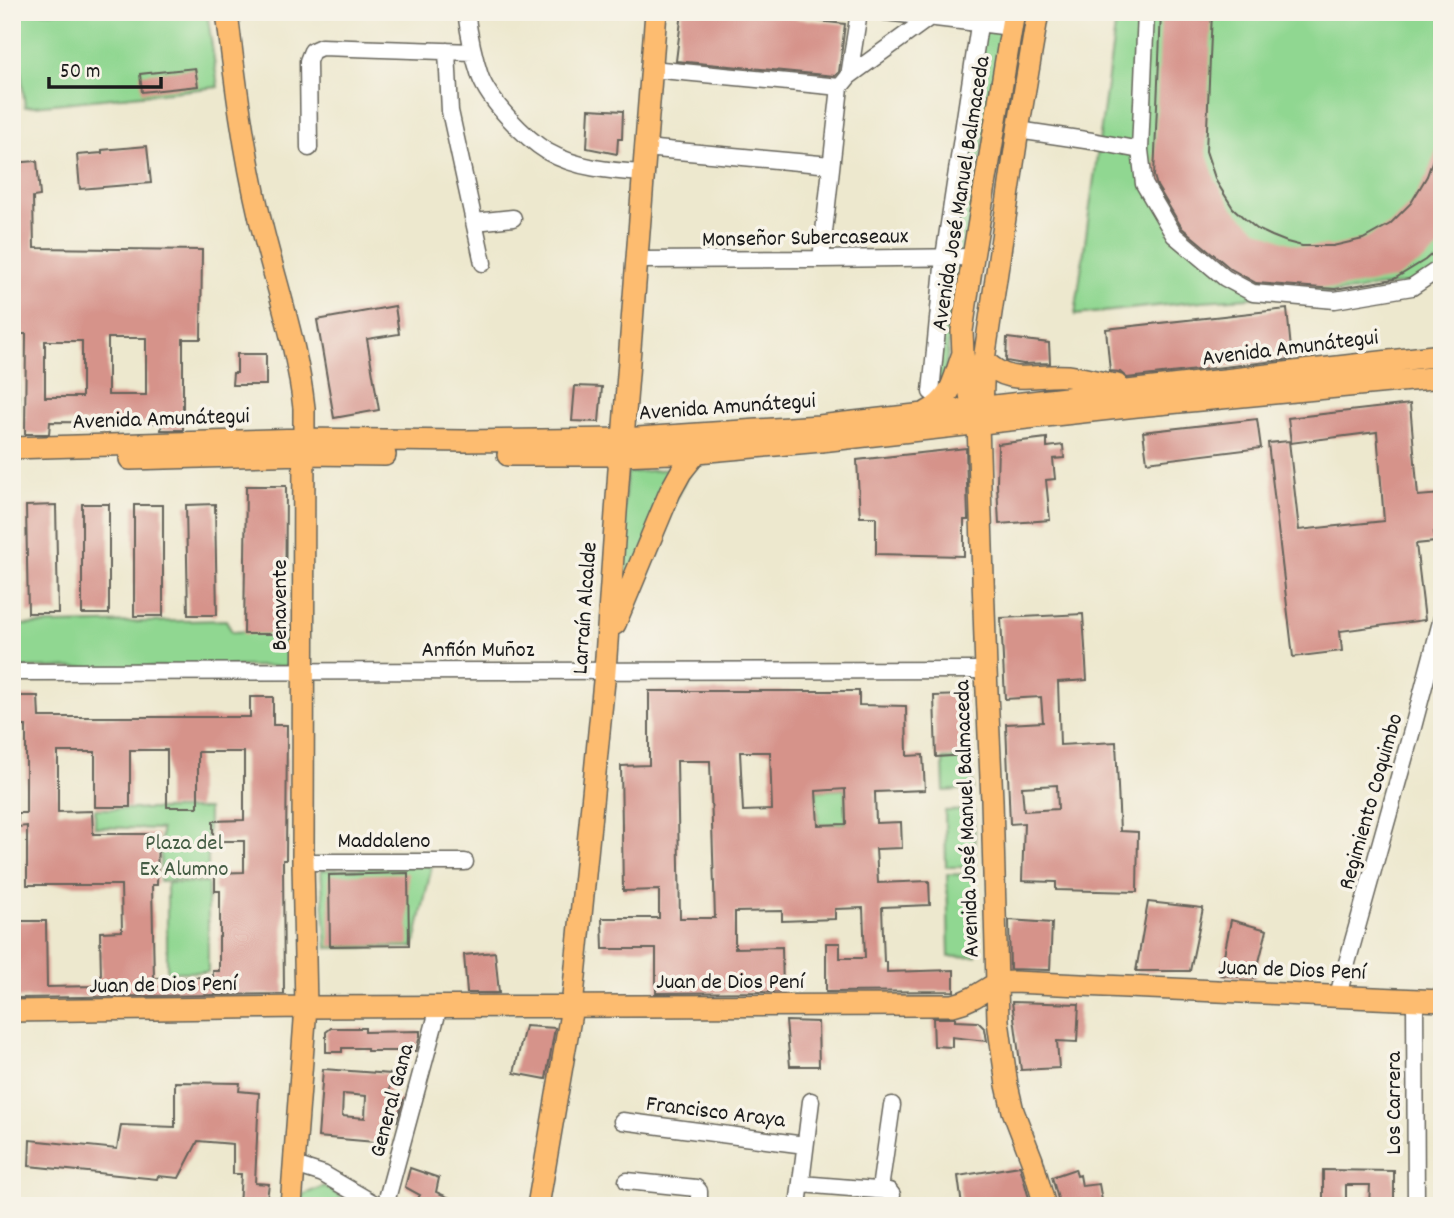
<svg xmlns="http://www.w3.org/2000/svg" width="1454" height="1218" viewBox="0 0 1454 1218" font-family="Dekko,sans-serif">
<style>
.green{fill:#90d791;stroke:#567a56;stroke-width:2}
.building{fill:#d6938a;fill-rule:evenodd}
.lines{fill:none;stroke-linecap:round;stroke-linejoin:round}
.minor-casing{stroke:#65635a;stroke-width:19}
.major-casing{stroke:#65635a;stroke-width:24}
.minor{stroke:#fff;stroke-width:16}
.major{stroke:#fdbc70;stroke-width:21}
.labels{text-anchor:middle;stroke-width:7;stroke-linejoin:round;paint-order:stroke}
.street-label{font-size:23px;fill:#1c1c1c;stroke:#f7f3e8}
.park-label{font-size:23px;fill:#455d45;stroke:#f7f3e8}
</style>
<rect width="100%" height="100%" fill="#f7f3e8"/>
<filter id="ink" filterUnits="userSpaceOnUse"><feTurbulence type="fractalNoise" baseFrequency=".0143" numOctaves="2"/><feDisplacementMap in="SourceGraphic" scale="14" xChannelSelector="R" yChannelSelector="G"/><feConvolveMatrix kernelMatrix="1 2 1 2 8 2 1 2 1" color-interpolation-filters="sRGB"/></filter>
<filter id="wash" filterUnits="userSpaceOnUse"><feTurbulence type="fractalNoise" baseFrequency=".00686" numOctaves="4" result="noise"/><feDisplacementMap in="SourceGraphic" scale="28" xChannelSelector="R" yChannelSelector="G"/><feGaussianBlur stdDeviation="1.57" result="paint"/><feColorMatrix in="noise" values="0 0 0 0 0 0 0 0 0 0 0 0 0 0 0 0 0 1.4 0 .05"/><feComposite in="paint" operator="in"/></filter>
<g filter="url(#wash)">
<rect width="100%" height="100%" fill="#ede8ce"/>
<!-- green -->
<path class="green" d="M14,12H207L218,87L25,107Z
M985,12H1005L968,240L952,312L945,378L941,381H936L931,371Z
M1117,12H1442V280L1367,288L1357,291L1202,301L1075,315Z
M12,340H19L17,435H12Z
M692,467L613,618L627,473Z
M226,620L232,632L288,629V666L13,668L14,625Z
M970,758L973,789L944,791L943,759Z
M845,789L846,824L818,825L816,791Z
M95,809H208V879L160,881L161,829L95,827Z
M974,810L975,867H946L945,811Z
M432,865L414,947L327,948L321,870Z
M947,874L975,875L976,956L949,957Z
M167,883H208V972H167Z
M324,1186L354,1206H301L302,1195Z"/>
<g id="blocks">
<!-- building -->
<path class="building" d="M682,12H760L791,15V18L845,24L839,72L835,76L676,61Z
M1161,12H1212L1206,151L1216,181L1233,208L1245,219L1257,229L1272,236L1287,242L1302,246H1333L1363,239L1390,224L1411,203L1427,176L1440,139H1442V245L1425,260L1394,279L1335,289L1256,283L1231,269L1182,228L1157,186L1154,176Z
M195,68L198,86L142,92L140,74Z
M589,109L623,111L622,139H618L617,154L587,148Z
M147,146L151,183L80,189L77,155L102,153V150Z
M37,161L40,196L33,197L34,248L202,250L201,339H183V430H161L162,423L50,422L49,434H25L26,334H12V163ZM108,338H146V395H108ZM45,341H82V397H45Z
M395,306L399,334L367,339L379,410L334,418L317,320Z
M1287,309L1292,359L1127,378L1120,372L1110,371L1106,329Z
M1007,338L1049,343L1050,363L1023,364L1006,361Z
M237,354H266V385H232L233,373H237Z
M575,386L602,387L599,422L572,421Z
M1410,404L1418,496L1442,494V532H1434L1435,542L1416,544L1425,620L1340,631L1342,651L1293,657L1268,443L1289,441L1299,530L1384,521L1377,432L1291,443L1288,418Z
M1257,419L1261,448L1147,462L1143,432Z
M1047,438V447L1063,445L1064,458L1053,459L1055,479L1046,480L1050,520L999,524L997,484L998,444Z
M966,448L968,520H964V556L876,554V517H860L857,460Z
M246,486H286L285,634H244Z
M82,504H109V614H82Z
M215,504L217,615H188L186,505Z
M56,505L58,613H28L26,506Z
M134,505H163V616H134Z
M1083,614L1087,680L1058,682L1060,745L1116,742L1120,831L1138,832L1137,892L1056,890V882L1022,881L1024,823L1010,824L1006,724L1043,722L1041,697L1005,699L1001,618ZM1057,785L1058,809L1024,811L1022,787Z
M649,691H859V705L906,706L907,756L923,755L925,790L875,792L876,823L901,822L902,848L876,849L878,883L929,881L930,905L882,907L884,962H887V972L954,970V991L826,992V943H840V958H865L863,908L835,909V919L782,921V911L735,912V948L782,947L783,992L656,993V949H603L602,918H659V890L623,891L621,766L649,765ZM740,752H770L772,810L743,811ZM677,761H710L715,918H680ZM845,789L846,824L818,825L816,791Z
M965,695L967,755L936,757L934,696Z
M19,696H38L39,717H250V697H273V725H287L286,860H283L284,994L17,998L16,997L14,921H46L47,987L95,986V977H101L100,932L122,931L121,885H27V826L18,827V813H26V726H19ZM130,750H167V807H198V752H244V820L213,821V841H244V872L215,873V891H220V937H219V971H213V977L154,978L152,885H157L158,834H93L92,811L58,812V752H95V807H130Z
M408,873L409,945L330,946L329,875Z
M1148,902L1203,908L1190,971H1136Z
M1009,920L1052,923L1050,970L1010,969Z
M1231,920L1267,930L1255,978L1220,975Z
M495,952L499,993H467L464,955Z
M1012,1002L1079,1004L1077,1042L1057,1041L1059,1068L1021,1070Z
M933,1018H955V1021L978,1022L985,1029L987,1041L952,1037V1047L934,1046Z
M786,1021L818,1022L819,1066H790Z
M525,1026L555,1028L546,1079L514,1073Z
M331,1028H365V1032L420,1031V1036L416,1051H367V1048H342V1052H326V1032Z
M323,1069L391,1074L389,1099L403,1100L397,1121H388L386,1143L318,1137ZM343,1094L366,1096L365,1118L342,1116Z
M175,1082L240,1083L239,1091L259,1093L255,1183L269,1184L266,1206H239L241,1174H233V1144L198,1141L179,1178L158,1176L157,1179L29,1166L30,1140L117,1149L121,1125L175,1127Z
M1020,1166L1031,1206H962L958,1176Z
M410,1168L439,1178L436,1192L468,1206H413L420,1195L405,1187Z
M1075,1169L1077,1176L1080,1175L1082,1186L1099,1184L1103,1206H1060L1052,1177Z
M1323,1170L1394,1171V1206H1369L1370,1185H1346V1206H1323Z"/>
</g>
</g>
<g filter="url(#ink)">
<use href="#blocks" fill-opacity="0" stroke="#65635a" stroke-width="2"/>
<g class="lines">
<defs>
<path id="minor" d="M466,12C469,34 473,55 480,76C489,101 525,138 548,152C576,168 611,171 642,173
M885,12L1011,27
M1146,12L1140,150L1144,184L1174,235L1225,278L1253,293L1335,300L1412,287L1442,267
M447,51L450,111L483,263
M651,69L840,87
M849,76L930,17
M1018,130L1092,141L1140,150
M309,148L308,61L312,51L321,47L473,52
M645,148L831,165
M475,222L513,218
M821,259L840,87L849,76L859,12
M638,260L821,259L973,257
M931,392L944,257L981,12
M12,672L986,670
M303,862H465
M1338,995L1413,727L1442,618
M1415,1000L1416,1206
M622,1121L805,1145
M295,1165L323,1174L378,1206
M627,1181L696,1188L699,1191V1206
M801,1184L889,1191L892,1195L890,1206
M880,1189L892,1105
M385,1206L439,1007
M798,1206L811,1101"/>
<path id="major" d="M227,12C235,82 244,151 260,219C275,282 297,343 304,408L303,862L306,1007L291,1206
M1038,12L1018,130L984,360L982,408L978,423L986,670L992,800L998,1021L1007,1085L1013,1111L1032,1160L1045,1206
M984,360C1010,388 1034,373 1068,376C1084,378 1101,383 1117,385
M973,411L963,354L962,331L973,257L1014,12
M927,412C952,399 953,381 962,356
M12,448L303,439L464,441L623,439L819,426L1442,355
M508,455H620L697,452L821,441L1137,406L1442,377
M130,459L303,454L385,455
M615,624L670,492L681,472L697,452
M12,1011L306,1007L940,1005H953L963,1002L974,997L997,983L1013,982L1442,1001
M538,1206L572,1007L605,671L620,455L623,439C635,297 644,154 656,12"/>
</defs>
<!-- minor casing -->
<use href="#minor" class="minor-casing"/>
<!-- major casing -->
<use href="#major" class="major-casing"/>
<!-- minor -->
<use href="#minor" class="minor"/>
<!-- major -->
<use href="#major" class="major"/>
</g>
</g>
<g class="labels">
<!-- street labels -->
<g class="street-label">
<text transform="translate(959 193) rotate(-81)" y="8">Avenida José Manuel Balmaceda</text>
<text transform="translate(805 236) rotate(-1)" y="8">Monseñor Subercaseaux</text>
<text transform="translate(1290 346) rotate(-7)" y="8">Avenida Amunátegui</text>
<text transform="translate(727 405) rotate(-4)" y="8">Avenida Amunátegui</text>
<text transform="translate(161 417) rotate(-2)" y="8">Avenida Amunátegui</text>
<text transform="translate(278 605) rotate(-90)" y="8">Benavente</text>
<text transform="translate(583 608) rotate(-86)" y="8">Larraín Alcalde</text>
<text x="478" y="656">Anfión Muñoz</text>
<text transform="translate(1369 801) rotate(-74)" y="8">Regimiento Coquimbo</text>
<text transform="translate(965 819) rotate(-92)" y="8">Avenida José Manuel Balmaceda</text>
<text x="384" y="847">Maddaleno</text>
<text transform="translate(1292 968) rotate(2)" y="8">Juan de Dios Pení</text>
<text x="730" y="988">Juan de Dios Pení</text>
<text transform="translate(163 983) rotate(-1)" y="8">Juan de Dios Pení</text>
<text transform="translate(390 1100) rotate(-75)" y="8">General Gana</text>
<text transform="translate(1392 1103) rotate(-90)" y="8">Los Carrera</text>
<text transform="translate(716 1110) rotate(7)" y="8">Francisco Araya</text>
</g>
<!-- park labels -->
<g class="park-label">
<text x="184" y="849">Plaza del<tspan x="184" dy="26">Ex Alumno</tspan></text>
</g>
</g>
<!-- margin -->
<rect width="1454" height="1218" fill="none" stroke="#f7f3e8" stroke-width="42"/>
<!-- scale -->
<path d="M49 77v10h112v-10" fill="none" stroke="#1c1c1c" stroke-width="3.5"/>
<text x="60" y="77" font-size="21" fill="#1c1c1c" stroke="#f7f3e8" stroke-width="5" paint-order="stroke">50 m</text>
</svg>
